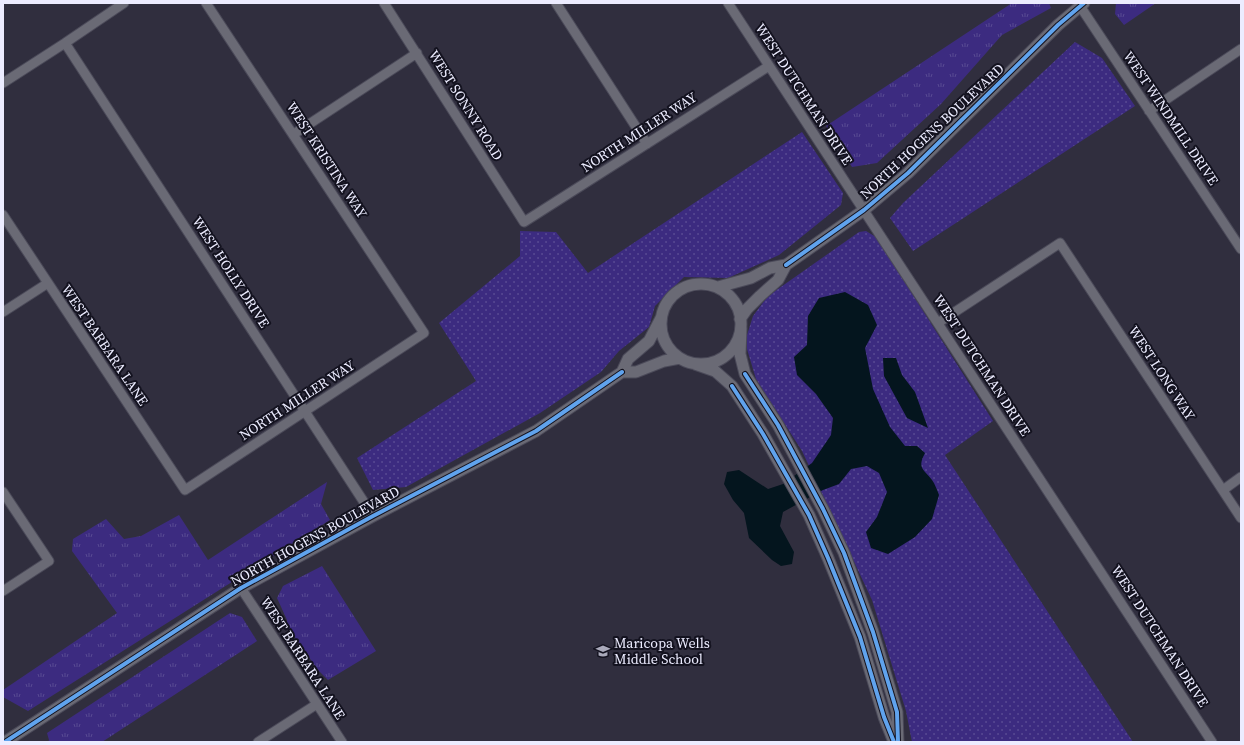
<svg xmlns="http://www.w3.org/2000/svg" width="1244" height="745" viewBox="0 0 1244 745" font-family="'Source Serif 4',serif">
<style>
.grass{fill:url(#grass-tufts)}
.park{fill:url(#park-dots)}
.water{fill:#04151e}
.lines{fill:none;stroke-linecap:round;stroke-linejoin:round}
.minor-casing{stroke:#4b4a59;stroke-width:11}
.tertiary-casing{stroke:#4b4a59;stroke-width:13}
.minor{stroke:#6a6a75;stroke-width:9}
.tertiary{stroke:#6a6a75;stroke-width:11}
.cycleway-casing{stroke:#13121f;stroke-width:6}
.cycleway{stroke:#60a3ed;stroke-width:4}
.labels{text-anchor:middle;stroke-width:4;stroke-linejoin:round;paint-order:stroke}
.street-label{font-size:14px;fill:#ececff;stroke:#13121f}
.poi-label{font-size:14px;fill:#ececff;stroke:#13121f;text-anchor:start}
</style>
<defs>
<pattern id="grass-tufts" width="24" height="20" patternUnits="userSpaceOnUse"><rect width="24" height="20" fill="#3c2b80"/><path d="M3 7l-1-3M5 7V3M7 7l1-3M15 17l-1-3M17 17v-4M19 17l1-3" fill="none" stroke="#584a93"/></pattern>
<pattern id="park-dots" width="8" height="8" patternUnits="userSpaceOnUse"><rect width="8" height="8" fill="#3c2b80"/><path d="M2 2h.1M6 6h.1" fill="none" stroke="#584a93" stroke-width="1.8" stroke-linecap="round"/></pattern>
</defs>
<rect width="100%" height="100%" fill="#302e3e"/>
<!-- grass -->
<path class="grass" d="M1012,3H1049L1051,8L1002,35L941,104L877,163L852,167L826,126Z
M1116,3H1156L1124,25L1115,14Z
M327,482L321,504L330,520L28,711L3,697V690L117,613L72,551L73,539L106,519L124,539L141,536L179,515L208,560Z
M322,566L376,651L328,680L318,670L287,626V620L277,598L283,586Z
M230,613L242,617L257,641L102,742H48L49,740L47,733Z"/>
<!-- park -->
<path class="park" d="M1075,42L1102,58L1135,106L913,251L890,218L903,203Z
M802,132L843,193L841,205L779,255L728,278L684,277L655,306L649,327L619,351L601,372L540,413L406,487L373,490L357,458L476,381L439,323L520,256V231L556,232L588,273Z
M866,231L876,237L993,421L945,455L1133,742H912L906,711L872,600L802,451L756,379L747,349V335L753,316L768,296L859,232Z"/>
<!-- water -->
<path class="water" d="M845,292L868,305L877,325L865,348L873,389L890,427L905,446H917L925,453C917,468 923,469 932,480C935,484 937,490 939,495L932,519L915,537L888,554L871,548L866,532L877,517L887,492L879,473L867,466L851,469L839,484L823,490L783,512L780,526L794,552L792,564L781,566L772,560L749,538L744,513L733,500L724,484L727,472L739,470L768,489L783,484L812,463L831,435L833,418L816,394L797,375L794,357L807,345L808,316L819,298Z
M883,358H896L902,375L915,392L928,428L907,418L884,376Z"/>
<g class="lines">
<defs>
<path id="minor" d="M384,3L524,222L769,66
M556,3L647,144
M728,3L1212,742
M1078,3L1241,249
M65,43L373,516
M3,83L65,43L124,3
M1149,111L1241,49
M294,134L417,53
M3,215L185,490L424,333L206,3
M3,312L48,283
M938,323L1060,243L1241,518
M1223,490L1241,477
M3,492L49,561L3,591
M241,588L342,742
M258,742L317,704"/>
<path id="tertiary" d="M661 324a40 40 0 1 1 80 0a40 40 0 1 1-80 0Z
M718,287L751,278L770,268L786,265L864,210L908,173L1058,25L1084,3
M740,319L747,309L760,296L778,280L786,265
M741,328L740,354L745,374L778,425L823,509L844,553L873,632L897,712L898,742
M695,364L715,371L732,386L763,434L809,515L828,558L860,637L884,717L894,742
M622,372H636L664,361L680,358
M5,742L241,588L373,516L536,431L622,372L628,359L649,341L661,318"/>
</defs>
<!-- minor casing -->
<use href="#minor" class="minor-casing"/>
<!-- tertiary casing -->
<use href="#tertiary" class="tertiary-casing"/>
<!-- minor -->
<use href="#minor" class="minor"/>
<!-- tertiary -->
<use href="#tertiary" class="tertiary"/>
<defs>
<path id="cycleway" d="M786,265L864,210L908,173L1058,25L1084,3
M745,374L778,425L823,509L844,553L873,632L897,712L898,742
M732,386L763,434L809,515L828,558L860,637L884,717L894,742
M5,742L241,588L373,516L536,431L622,372"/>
</defs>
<!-- cycleway casing -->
<use href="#cycleway" class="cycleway-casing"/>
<!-- cycleway -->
<use href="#cycleway" class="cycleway"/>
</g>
<!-- icons -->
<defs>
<symbol id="school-bare" viewBox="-9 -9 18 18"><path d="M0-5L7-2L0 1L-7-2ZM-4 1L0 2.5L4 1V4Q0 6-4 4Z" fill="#aab" stroke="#13121f" stroke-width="2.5" paint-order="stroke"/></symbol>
</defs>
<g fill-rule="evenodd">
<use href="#school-bare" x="593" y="641" width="20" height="20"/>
</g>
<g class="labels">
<!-- street labels -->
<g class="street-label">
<text transform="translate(804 94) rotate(57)" y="5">WEST DUTCHMAN DRIVE</text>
<text transform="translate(466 105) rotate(58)" y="5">WEST SONNY ROAD</text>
<text transform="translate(1171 118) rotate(56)" y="5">WEST WINDMILL DRIVE</text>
<text transform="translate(932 131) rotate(-43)" y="5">NORTH HOGENS BOULEVARD</text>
<text transform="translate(639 132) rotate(-33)" y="5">NORTH MILLER WAY</text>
<text transform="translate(327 160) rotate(57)" y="5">WEST KRISTINA WAY</text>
<text transform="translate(231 272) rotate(57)" y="5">WEST HOLLY DRIVE</text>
<text transform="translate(105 345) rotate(56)" y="5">WEST BARBARA LANE</text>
<text transform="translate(982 365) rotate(57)" y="5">WEST DUTCHMAN DRIVE</text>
<text transform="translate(1162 373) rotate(57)" y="5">WEST LONG WAY</text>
<text transform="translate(297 400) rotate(-33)" y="5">NORTH MILLER WAY</text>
<text transform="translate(315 536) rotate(-29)" y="5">NORTH HOGENS BOULEVARD</text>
<text transform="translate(1160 636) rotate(57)" y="5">WEST DUTCHMAN DRIVE</text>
<text transform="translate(303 658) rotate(57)" y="5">WEST BARBARA LANE</text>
</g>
<!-- poi labels -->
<g class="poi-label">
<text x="614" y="648">Maricopa Wells<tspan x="614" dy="16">Middle School</tspan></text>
</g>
</g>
<!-- border -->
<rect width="1244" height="745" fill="none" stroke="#ececff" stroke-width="8"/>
</svg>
